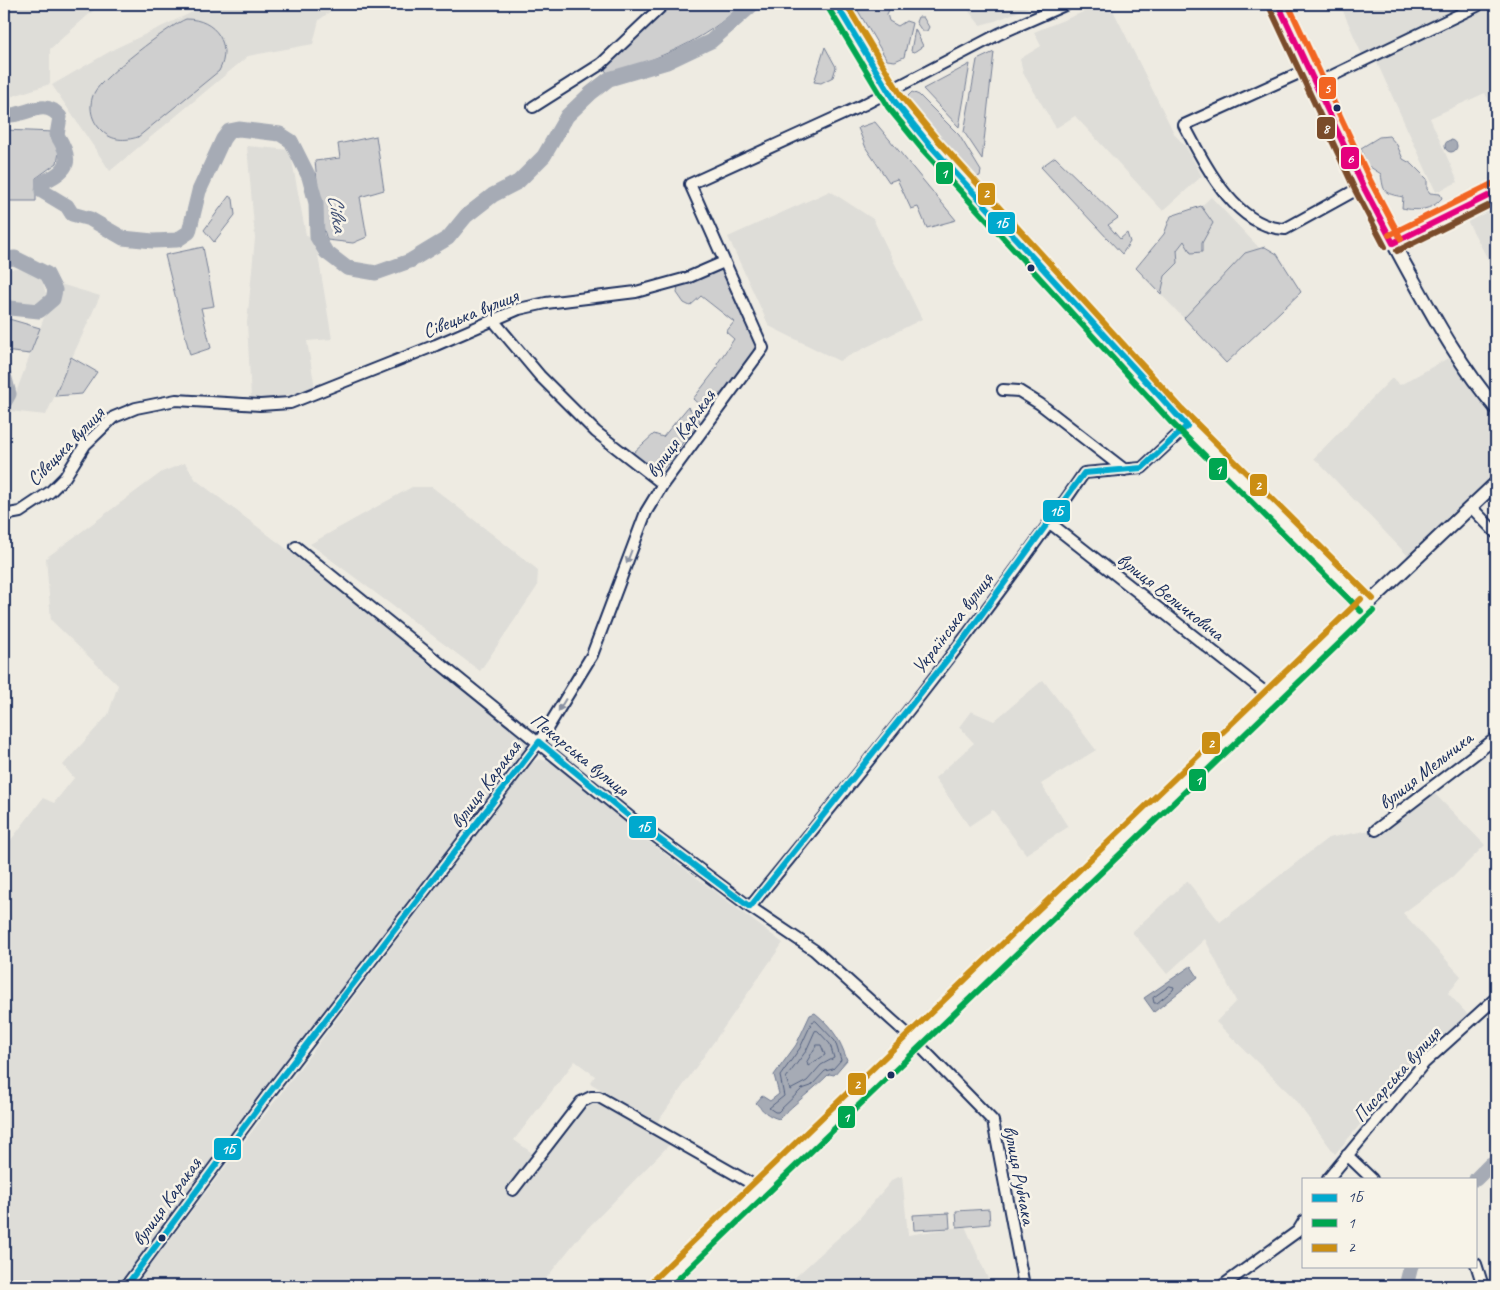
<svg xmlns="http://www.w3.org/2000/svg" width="1500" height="1290" viewBox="0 0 1500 1290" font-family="Caveat,sans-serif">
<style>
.built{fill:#deddd8}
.green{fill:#cfcfcf;stroke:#757f96}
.water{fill:#a6abb5;stroke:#6e7992}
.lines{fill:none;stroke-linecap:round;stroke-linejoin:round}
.shore{stroke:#536181;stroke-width:1}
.river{stroke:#a6abb5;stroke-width:15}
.minor-casing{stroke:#1b2f5e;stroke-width:14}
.major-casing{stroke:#1b2f5e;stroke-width:16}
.minor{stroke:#f7f3e8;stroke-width:10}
.major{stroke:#f7f3e8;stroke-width:12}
.bus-1-casing{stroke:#f7f3e8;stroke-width:10}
.bus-2-casing{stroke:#f7f3e8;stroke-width:10}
.bus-3-casing{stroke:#f7f3e8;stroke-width:10}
.bus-4-casing{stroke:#f7f3e8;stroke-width:10}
.bus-5-casing{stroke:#f7f3e8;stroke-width:10}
.bus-6-casing{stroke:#f7f3e8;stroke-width:10}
.bus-1{stroke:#00a9ce;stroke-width:6}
.bus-2{stroke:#00a651;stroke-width:6}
.bus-3{stroke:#cb8e13;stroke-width:6}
.bus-4{stroke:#e5007d;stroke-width:6}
.bus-5{stroke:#7a4b2a;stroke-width:6}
.bus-6{stroke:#f26522;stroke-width:6}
.oneway{fill:#8991a3}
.bus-dot{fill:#1b2f5e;stroke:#f7f3e8;stroke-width:2}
.labels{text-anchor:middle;stroke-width:5;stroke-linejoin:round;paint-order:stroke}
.street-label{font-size:20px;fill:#1b2f5e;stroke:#f7f3e8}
.water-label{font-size:21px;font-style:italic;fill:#455478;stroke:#f7f3e8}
.line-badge{stroke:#f7f3e8;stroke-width:2}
.badge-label{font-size:14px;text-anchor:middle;font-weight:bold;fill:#fff}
</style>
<rect width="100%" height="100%" fill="#eeebe2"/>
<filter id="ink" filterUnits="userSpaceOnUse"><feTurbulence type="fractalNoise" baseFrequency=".02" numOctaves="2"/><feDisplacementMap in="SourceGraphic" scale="10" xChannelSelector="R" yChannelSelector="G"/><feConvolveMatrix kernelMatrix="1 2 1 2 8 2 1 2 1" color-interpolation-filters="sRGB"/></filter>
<g filter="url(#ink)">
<!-- built -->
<path class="built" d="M4,4H92L96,8L50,49V84L4,99Z
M202,4H340L319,20L313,44L248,56L110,171L52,85L116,48L195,11Z
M963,4H1036L995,21L980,25Z
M1103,4H1110L1175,135L1186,147L1202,176L1163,211L1075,116L1056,128L1023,73L1020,59L1041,46L1034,32Z
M1340,4H1487L1496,23V113L1485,93L1430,118L1458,182L1436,192L1373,54L1363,57Z
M247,146L290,150L306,235L316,243L332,339L307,341L315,388L281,397L251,398L247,323L255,238Z
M830,191L873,219L922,319L839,361L769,326L728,237Z
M1211,197L1301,292L1226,363L1136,268Z
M1496,199V274L1463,213L1466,214Z
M4,269H20L41,276L46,294L37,304L4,300Z
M57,283L100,296L46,415L9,411Z
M1448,358L1496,416V475L1409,557L1314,458L1392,378L1400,385Z
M185,463L196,480L384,623L532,742L264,1088L118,1286H4V894L8,884L4,880V849L43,798L54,803L74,778L63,765L108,715L118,685L51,620L46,558L162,472Z
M412,487H432L538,570L537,587L480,671L310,544Z
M1043,680L1096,750L1041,784L1068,827L1026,854L993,810L969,826L935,778L974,743L959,727L971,711L994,721Z
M539,759L554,763L639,834L783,943L657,1123L590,1083L595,1076L575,1061L514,1140L542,1160L586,1104L595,1100L601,1102L670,1144L580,1236L540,1286H135L530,764Z
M1434,793L1485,845L1453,877L1403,913L1461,976L1448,993L1468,1015L1416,1059L1335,1154L1293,1097L1216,1022L1236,1001L1205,939L1167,974L1132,932L1187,881L1220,922L1328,838L1370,830L1375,835Z
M902,1176L908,1235L965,1226L991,1286H793L791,1281L858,1220L893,1179Z"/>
<!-- green -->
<path class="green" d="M671,4H742C704,42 658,59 608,74L605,70L607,65Z
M854,4H892L887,14L889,21L898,26L906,21L912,23L904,57L895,61L887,60Z
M918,17H923L929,27L927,31H922L916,22Z
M186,19C216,19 233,45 219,71L138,137C125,141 112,141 102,131C91,121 88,106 94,93C102,77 170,25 186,19Z
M915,29L923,46L914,52L911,51Z
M825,47L836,67L833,77L821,83L814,82Z
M994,52L982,159L964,132L977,60Z
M970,64L959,127L923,89Z
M912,92L919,95L959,135L981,171L980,176L976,177L910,102L908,96Z
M875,122L956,220L927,228L918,207L911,209L897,179L889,182L866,148L858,128Z
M4,130L54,132L60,147L57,163L36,178V201H4Z
M376,136L384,190L360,197L367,237L353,243L327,240L321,220L315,161L340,158L338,144Z
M1389,136L1397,145L1403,159L1412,164L1427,179V189L1430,193L1440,194L1442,198C1431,211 1417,211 1402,208L1403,197C1383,193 1384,193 1381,174L1367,165L1361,148L1379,137Z
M1055,157L1118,218L1108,225L1120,239L1127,233L1130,242L1122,254L1041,167Z
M229,196L233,199L235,215L214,242L204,230Z
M1201,206L1213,223L1202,243V252L1191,253L1184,241L1177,250L1178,263L1165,276L1161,294L1136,268L1164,234L1171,216Z
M203,247L214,306L201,308L211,348L190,355L165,255Z
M1265,247L1277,254L1301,292L1226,363L1184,318L1245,253Z
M723,267L756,344L751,357L710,407L704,409L693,399L718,367L717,364L734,339L726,332L734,322L701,296L690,306L684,303L677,293L678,285Z
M9,319L40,328L30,354L4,351V329Z
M71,357L97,372L82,394L55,396Z
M688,407L700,420L664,468L654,472L633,453L654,434L663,437Z
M989,1209L990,1224L957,1227L956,1211Z
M949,1213L950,1228L914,1230L913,1215Z"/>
<!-- water -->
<path class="water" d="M1445 146a6 6 0 1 1 12 0a6 6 0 1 1-12 0Z
M1191,966L1198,977L1154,1012L1144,998Z
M815,1013C832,1027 840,1039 847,1060L834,1075L829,1074C813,1090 796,1102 779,1119C768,1116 763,1111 756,1103L762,1096L770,1101L779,1094L774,1075L796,1045L810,1015Z"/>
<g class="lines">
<!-- shore -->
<path class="shore" d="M1170,986L1174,987L1173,990L1157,1003H1154L1153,998Z
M816,1021L835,1041L841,1060L833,1069L825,1071L811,1086L802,1089L778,1112H775L769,1108L784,1096L780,1076L800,1048L812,1022Z
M818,1031L830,1044L834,1058L821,1065L807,1081L790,1090L786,1078L806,1051L815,1031Z
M817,1045H821L825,1055L808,1066L807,1062Z"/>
<!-- river -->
<path class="river" d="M4,115C25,118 43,96 60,117L57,135C73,160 70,170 43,182L42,191L67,206L72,214L90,219L123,238L153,241L177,240L189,232L199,191L223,139L229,131L239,129L280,134L291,141L309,177L316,203L317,237L326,252L347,268L376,273L410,261L448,238L466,216L493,195L518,182L544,156L567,116L591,93L609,79L667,62L711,41L753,4
M4,259L15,258L47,274L55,290L53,299L39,311L10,308L4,305
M4,375L9,394L4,403
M1476,1179L1491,1164L1496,1163
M1406,1286L1411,1266"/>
<defs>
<path id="minor" d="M1308,69L1184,125C1205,164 1234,227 1285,229L1363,186
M1315,84L1477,6
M533,107L601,64L664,4
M493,320L540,376L596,432L663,484
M1003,390L1019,391L1040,404L1125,470
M1471,507L1496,533
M4,515L20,512L50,492L65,477L85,445L114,417L136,408L176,400L260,405L290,403L436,345L519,309L546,303L636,292L687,278L724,262
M1050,523L1271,697
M296,547L636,822L750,907L814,950L914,1040L993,1121L1024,1286
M1376,830L1496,738
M750,907C865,766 981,624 1084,473L1142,468L1187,426
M1347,1155L1372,1179
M1328,1179L1424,1063L1496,998
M513,1190L581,1102L591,1097H599L761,1189
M1476,1264L1483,1286
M126,1286L267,1096L539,742L592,655L646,512L663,484L763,348L690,184L863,105L999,34L1067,4
M1222,1286L1298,1231L1304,1221"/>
<path id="major" d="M836,4L895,102L929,144L1176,415L1367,605
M1278,4C1320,95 1361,186 1410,274C1436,321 1461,367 1496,408
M1393,243L1496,192
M659,1286L1367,605L1496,483"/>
</defs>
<!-- minor casing -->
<use href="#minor" class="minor-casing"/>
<!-- major casing -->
<use href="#major" class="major-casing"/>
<!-- minor -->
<use href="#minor" class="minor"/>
<!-- major -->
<use href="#major" class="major"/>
<defs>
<path id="bus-1" d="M836,4L895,102L929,144L1187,426
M539,742L636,822L750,907
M750,907L963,640L1084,473L1142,468L1187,426
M126,1286L267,1096L539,742"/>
<path id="bus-2" d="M829,9L888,107L923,150L1170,421L1361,611
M671,1286L1373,611"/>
<path id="bus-3" d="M846,4L902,97L936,138L1182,409L1373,599
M653,1280L1361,599"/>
<path id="bus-4" d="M1278,4L1363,186L1393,243
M1393,243L1496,192"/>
<path id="bus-5" d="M1270,8L1355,190L1385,247
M1397,251L1496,202"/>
<path id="bus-6" d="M1288,4L1371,182L1401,239
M1389,235L1492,184"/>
</defs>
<!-- bus-1 casing -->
<use href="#bus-1" class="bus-1-casing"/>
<!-- bus-2 casing -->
<use href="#bus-2" class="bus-2-casing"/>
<!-- bus-3 casing -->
<use href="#bus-3" class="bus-3-casing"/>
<!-- bus-4 casing -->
<use href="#bus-4" class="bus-4-casing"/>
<!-- bus-5 casing -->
<use href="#bus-5" class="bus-5-casing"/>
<!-- bus-6 casing -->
<use href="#bus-6" class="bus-6-casing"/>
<!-- bus-1 -->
<use href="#bus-1" class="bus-1"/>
<!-- bus-2 -->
<use href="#bus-2" class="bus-2"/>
<!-- bus-3 -->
<use href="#bus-3" class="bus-3"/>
<!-- bus-4 -->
<use href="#bus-4" class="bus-4"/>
<!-- bus-5 -->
<use href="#bus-5" class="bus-5"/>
<!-- bus-6 -->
<use href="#bus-6" class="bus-6"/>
</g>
<!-- one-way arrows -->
<defs><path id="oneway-solid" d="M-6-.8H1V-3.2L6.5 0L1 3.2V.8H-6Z" transform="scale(1.25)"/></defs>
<g class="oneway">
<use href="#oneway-solid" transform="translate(629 557) rotate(111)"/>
<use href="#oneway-solid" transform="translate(562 705) rotate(121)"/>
</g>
</g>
<!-- markers -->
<g class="bus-dot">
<circle cx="1337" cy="108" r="4.5"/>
<circle cx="1031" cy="268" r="4.5"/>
<circle cx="891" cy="1075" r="4.5"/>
<circle cx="162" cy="1238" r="4.5"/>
</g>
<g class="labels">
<!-- street labels -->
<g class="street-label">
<text transform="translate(470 313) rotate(-22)" y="7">Сівецька вулиця</text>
<text transform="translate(680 433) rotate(-54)" y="7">вулиця Каракая</text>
<text transform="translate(65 446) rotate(-46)" y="7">Сівецька вулиця</text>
<text transform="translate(1171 596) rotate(38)" y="7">вулиця Величковича</text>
<text transform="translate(952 623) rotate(-53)" y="7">Українська вулиця</text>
<text transform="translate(580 754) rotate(39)" y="7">Пекарська вулиця</text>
<text transform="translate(1425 770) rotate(-38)" y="7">вулиця Мельника</text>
<text transform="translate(485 784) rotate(-53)" y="7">вулиця Каракая</text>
<text transform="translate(1396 1074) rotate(-48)" y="7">Писарська вулиця</text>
<text transform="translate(1020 1175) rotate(79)" y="7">вулиця Рубчака</text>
<text transform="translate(166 1201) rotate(-54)" y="7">вулиця Каракая</text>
</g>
<!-- water labels -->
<g class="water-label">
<text transform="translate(338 213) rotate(81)" y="7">Сівка</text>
</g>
</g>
<g class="line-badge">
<rect x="1318" y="76" width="19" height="24" rx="5" fill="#f26522"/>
<rect x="1316" y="116" width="20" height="24" rx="5" fill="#7a4b2a"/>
<rect x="1340" y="146" width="20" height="24" rx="5" fill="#e5007d"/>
<rect x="935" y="161" width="19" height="24" rx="5" fill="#00a651"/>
<rect x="977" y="182" width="19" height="24" rx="5" fill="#cb8e13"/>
<rect x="987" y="211" width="29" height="24" rx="5" fill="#00a9ce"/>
<rect x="1208" y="457" width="20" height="24" rx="5" fill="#00a651"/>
<rect x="1249" y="473" width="19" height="24" rx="5" fill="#cb8e13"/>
<rect x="1042" y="499" width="29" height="24" rx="5" fill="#00a9ce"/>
<rect x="1201" y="731" width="20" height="24" rx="5" fill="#cb8e13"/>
<rect x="1188" y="768" width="19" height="24" rx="5" fill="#00a651"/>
<rect x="628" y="815" width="29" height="24" rx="5" fill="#00a9ce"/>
<rect x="847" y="1072" width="20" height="24" rx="5" fill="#cb8e13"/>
<rect x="837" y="1105" width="19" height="24" rx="5" fill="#00a651"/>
<rect x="213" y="1137" width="29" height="24" rx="5" fill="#00a9ce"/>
</g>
<g class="badge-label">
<text x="1327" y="93">5</text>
<text x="1326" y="133">8</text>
<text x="1350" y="163">6</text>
<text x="944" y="178">1</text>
<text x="986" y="198">2</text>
<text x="1001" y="228">1Б</text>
<text x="1218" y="474">1</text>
<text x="1258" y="490">2</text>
<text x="1056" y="516">1Б</text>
<text x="1211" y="748">2</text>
<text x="1198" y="785">1</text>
<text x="643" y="832">1Б</text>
<text x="857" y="1089">2</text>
<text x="846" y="1122">1</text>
<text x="228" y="1154">1Б</text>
</g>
<!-- margin -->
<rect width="1500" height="1290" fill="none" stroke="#f7f3e8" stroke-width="20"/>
<rect x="10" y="10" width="1480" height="1270" fill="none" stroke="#1b2f5e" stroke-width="2" filter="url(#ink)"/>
<!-- legend -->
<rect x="1302" y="1178" width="175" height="90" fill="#f7f3e8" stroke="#9fa5b1"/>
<rect x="1312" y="1194" width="25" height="8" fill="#00a9ce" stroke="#9fa5b1"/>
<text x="1348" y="1202" font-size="15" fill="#1b2f5e">1Б</text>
<rect x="1312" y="1219" width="25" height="8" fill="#00a651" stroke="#9fa5b1"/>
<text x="1348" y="1228" font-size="15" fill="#1b2f5e">1</text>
<rect x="1312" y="1244" width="25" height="8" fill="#cb8e13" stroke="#9fa5b1"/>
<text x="1348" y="1252" font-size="15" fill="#1b2f5e">2</text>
</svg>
